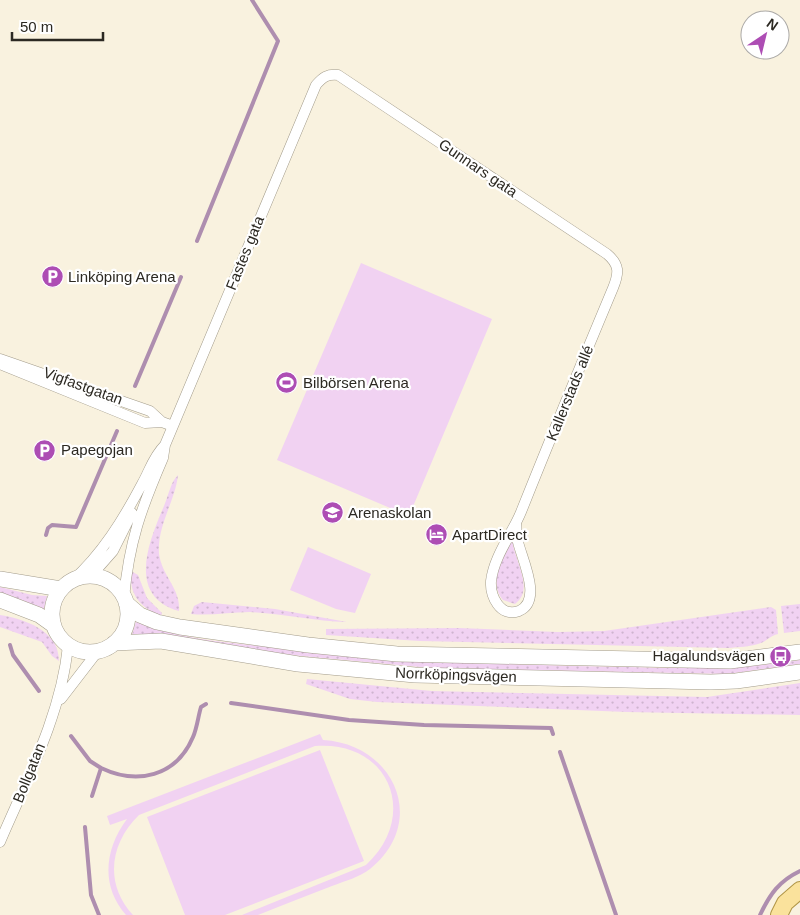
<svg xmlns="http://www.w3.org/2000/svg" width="800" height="915" viewBox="0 0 800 915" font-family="Arial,sans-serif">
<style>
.green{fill:url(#green-dots)}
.pitch{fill:#f1d2f2}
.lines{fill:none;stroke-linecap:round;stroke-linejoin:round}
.stream{stroke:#ae8eaf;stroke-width:4}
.street-casing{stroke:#a39c8b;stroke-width:11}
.secondary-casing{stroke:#a39c8b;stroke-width:16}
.primary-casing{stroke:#b09546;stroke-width:18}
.street{stroke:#fff;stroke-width:10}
.secondary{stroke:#fff;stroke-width:15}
.primary{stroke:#fae29c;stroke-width:16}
.labels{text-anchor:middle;stroke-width:4.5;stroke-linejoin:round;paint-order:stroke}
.street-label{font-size:15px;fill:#2c2922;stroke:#fff}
.poi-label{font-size:15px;fill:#2c2922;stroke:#fff;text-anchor:start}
</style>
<defs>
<pattern id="green-dots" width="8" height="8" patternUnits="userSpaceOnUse" patternTransform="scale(1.25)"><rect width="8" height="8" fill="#f1d2f2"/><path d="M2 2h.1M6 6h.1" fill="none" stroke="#cfb4cf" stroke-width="1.8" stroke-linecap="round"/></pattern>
</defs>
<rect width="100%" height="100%" fill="#f9f2df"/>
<!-- green -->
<path class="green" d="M178,475C175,502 157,525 159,554C162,576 181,589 179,611C126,596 149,541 164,506C168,497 171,481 178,475Z
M512,534C510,555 537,588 515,604L503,600C487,581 504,554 512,534Z
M131,571L138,575L147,598L162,613L161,616C140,607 129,595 131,571Z
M0,587L32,595L47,596L44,609L0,593Z
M202,602L275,609L347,622C314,621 283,614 250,612C230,612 211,616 191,614L194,606Z
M800,604V631L784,633L781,606Z
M771,607L776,610L778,634C770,636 768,640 761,643C751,647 738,647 728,648L420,641L326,635V629L459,628L558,632L604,631Z
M0,615C24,619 59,630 59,661L52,656L42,642L0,627Z
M136,621C176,639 225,642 269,647C370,660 472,663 574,666C650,667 725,672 800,660V664L727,674L431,668L269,653L162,634L132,635Z
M307,679L432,691L707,697L800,683V715L627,712L377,702L350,699L306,684Z"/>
<!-- pitch -->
<path class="pitch" d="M361,263L492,319L409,516L277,460Z
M308,547L371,574L355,613L336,609L290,590Z
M320,734L323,740C394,744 429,821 370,869C360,877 345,881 332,886C307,896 282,905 258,915H242L366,865C420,815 389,740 315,746L139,815C110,843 104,884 133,915H126C100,886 105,848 127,819L110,825L107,816Z
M320,750L364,861L225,915H185L147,817Z"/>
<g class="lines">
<!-- stream -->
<path class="stream" d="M197,241L278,41L252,0
M135,386L181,277
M46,535L48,528L52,525L76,527L117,431
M10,645L13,655L39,691
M231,703L349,720L424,725L551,728L553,734
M71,736L90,761L101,768L92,796
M560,752L616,915
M101,768C137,785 176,777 193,737C197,728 198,717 201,707L206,704
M85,827L91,895L99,915
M760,915C770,894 779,881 800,871"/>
<defs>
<path id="street" d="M0,359L150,411L162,422L173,426
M0,364L145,423L162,422
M91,576L113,551L132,513
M72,581C102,554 123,520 142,484C150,470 153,457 165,445
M124,598C129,542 141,509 163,458L165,445L316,85C323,77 327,74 338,75L607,254C620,265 619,273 613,288C582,362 551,437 521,512C512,534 494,556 491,581C490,596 500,618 519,611C543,601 522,559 518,542C516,536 517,529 516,523
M61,699L98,651
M0,842C27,779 61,715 68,646"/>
<path id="secondary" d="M52 614a38 38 0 1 1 76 0a38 38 0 1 1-76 0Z
M0,579L61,589
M0,600L39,615L53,625
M126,603L140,615L157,622L180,627L308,645L397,654L730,661L800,652
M114,643L161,641L298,664L415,675L711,682L736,681L800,672"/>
<path id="primary" d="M779,915L785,903L800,890"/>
</defs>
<!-- street casing -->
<use href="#street" class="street-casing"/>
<!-- secondary casing -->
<use href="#secondary" class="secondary-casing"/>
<!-- primary casing -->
<use href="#primary" class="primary-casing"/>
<!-- street -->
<use href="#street" class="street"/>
<!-- secondary -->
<use href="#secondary" class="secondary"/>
<!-- primary -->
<use href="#primary" class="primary"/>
</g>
<!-- icons -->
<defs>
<symbol id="parking-disc" viewBox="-11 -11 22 22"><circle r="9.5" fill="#ad4db4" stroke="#fff"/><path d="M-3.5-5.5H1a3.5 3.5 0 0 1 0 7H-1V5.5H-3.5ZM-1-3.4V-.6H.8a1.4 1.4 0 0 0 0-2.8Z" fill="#fff"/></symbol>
<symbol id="stadium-disc" viewBox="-11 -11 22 22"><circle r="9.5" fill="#ad4db4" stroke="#fff"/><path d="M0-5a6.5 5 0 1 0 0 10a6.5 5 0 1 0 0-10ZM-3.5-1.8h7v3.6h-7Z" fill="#fff"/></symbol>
<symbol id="school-disc" viewBox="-11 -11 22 22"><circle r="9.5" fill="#ad4db4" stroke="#fff"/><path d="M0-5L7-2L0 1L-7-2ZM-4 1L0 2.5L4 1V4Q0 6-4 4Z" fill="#fff"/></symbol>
<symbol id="hotel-disc" viewBox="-11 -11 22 22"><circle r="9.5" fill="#ad4db4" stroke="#fff"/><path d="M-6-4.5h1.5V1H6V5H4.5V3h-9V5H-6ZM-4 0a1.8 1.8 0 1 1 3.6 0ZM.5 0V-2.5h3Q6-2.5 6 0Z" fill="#fff"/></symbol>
<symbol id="bus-disc" viewBox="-11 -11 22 22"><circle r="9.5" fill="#ad4db4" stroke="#fff"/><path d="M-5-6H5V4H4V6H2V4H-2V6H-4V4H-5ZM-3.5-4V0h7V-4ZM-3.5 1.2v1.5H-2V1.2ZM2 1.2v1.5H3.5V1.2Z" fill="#fff"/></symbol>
</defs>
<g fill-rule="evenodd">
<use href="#parking-disc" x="40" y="264" width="25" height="25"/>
<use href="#stadium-disc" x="274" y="370" width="25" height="25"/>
<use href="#parking-disc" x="32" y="438" width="25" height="25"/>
<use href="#school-disc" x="320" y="500" width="25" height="25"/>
<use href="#hotel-disc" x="424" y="522" width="25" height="25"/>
<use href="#bus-disc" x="768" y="644" width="25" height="25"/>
</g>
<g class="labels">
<!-- street labels -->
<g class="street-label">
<text transform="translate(478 168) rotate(34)" y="5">Gunnars gata</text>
<text transform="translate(245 253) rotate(-68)" y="5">Fastes gata</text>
<text transform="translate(83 386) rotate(20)" y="5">Vigfastgatan</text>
<text transform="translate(570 393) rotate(-68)" y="5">Kallerstads allé</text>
<text transform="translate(456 675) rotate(2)" y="5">Norrköpingsvägen</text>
<text transform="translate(29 773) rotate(-68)" y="5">Bollgatan</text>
</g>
<!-- poi labels -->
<g class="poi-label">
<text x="68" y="282">Linköping Arena</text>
<text x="303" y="388">Bilbörsen Arena</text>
<text x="61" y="455">Papegojan</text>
<text x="348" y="518">Arenaskolan</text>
<text x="452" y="540">ApartDirect</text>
<text x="765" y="661" text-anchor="end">Hagalundsvägen</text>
</g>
</g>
<!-- north arrow -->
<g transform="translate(765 35) rotate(35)"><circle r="24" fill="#ffffff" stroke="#aba9a7"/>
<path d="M0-4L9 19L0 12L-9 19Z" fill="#ad4db4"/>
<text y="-8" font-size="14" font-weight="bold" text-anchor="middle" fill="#2c2922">N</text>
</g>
<!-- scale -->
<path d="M12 32v8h91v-8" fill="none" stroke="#2c2922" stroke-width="2.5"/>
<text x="20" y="32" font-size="15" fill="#2c2922" stroke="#ffffff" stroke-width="4" paint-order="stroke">50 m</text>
</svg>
